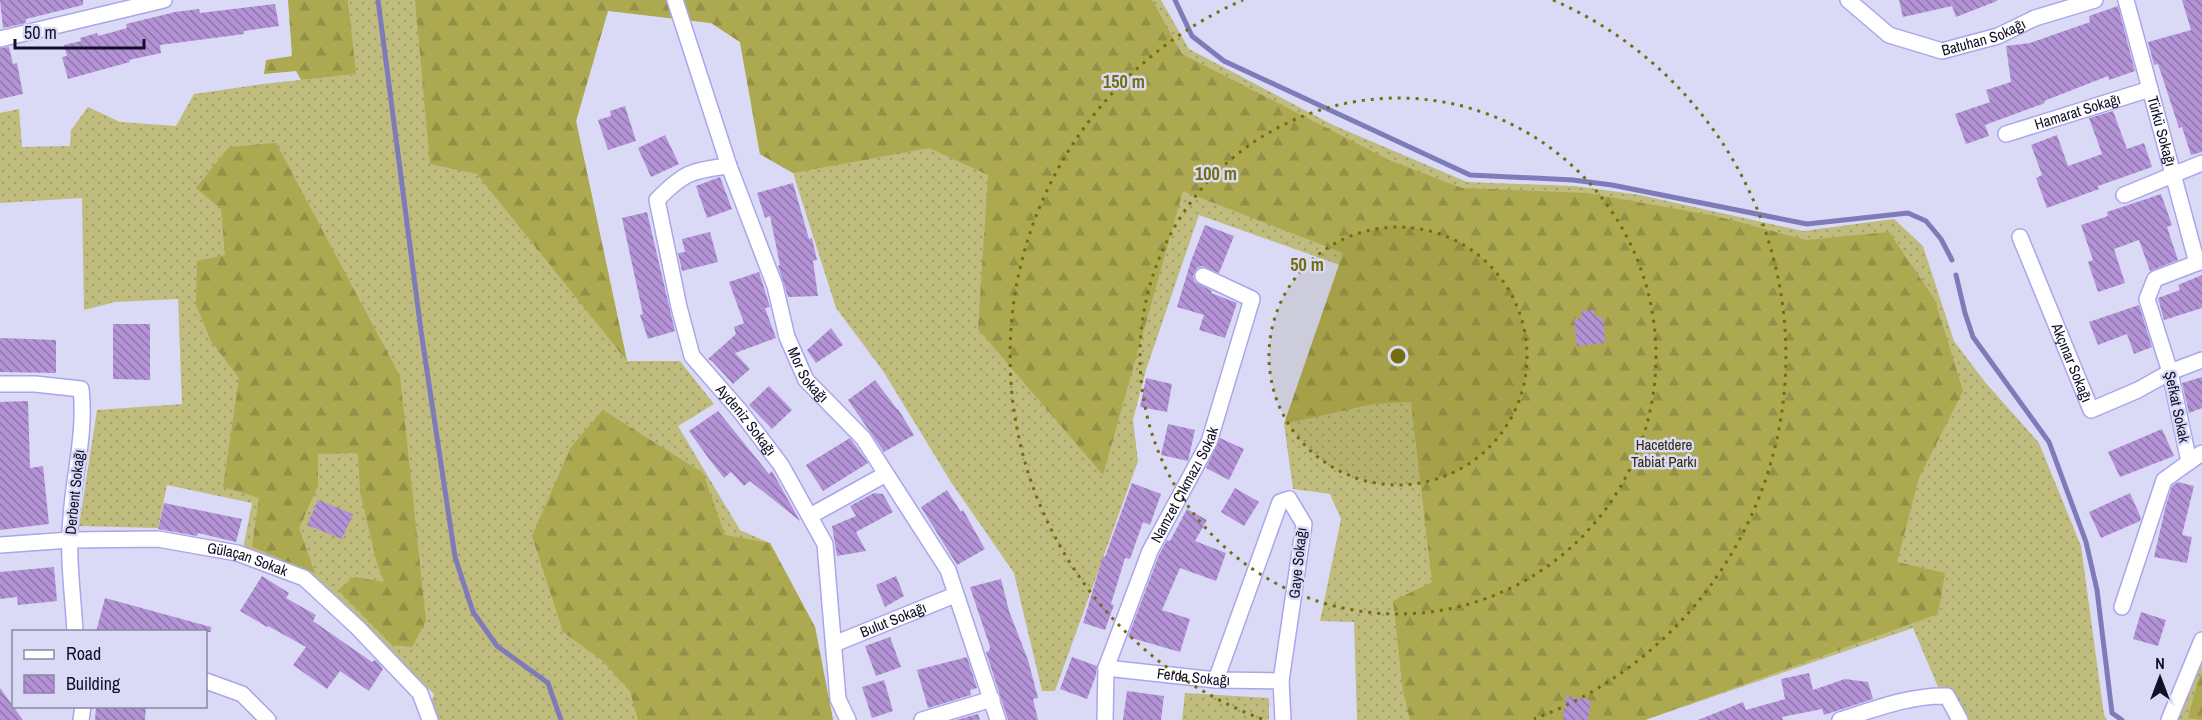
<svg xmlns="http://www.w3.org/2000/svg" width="2202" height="720" viewBox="0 0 2202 720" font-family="'Archivo Narrow',sans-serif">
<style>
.grass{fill:url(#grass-dots)}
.forest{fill:url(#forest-firs)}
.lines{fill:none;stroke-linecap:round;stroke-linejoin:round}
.stream{stroke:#7f7bb9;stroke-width:5}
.building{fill:url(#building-back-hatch)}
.street-casing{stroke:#a9a6eb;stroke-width:18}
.street{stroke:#fff;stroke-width:15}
.ring{fill:none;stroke:#736e0d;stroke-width:3;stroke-dasharray:3 6}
.labels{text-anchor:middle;stroke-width:5;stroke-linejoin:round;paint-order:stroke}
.street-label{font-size:15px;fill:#120f28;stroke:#dadaf7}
.park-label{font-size:15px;fill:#2e2c05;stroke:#dadaf7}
.centre{fill:#736e0d;stroke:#dadaf7;stroke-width:3}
.ring-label{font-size:18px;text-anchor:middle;font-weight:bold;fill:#736e0d;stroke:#dadaf7;stroke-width:5;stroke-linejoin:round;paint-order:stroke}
</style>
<defs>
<pattern id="grass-dots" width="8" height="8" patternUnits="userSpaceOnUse" patternTransform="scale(1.5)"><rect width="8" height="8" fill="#bfbc7e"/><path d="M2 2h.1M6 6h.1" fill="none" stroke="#a3a06d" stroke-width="1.8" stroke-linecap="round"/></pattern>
<pattern id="forest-firs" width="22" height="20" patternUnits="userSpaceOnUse" patternTransform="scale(1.5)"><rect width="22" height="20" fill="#ada951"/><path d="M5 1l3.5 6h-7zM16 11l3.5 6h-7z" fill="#949047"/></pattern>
<pattern id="building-back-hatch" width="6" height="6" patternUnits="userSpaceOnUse" patternTransform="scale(1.5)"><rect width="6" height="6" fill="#b393d5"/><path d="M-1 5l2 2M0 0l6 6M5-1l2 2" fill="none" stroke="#9076ad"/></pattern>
</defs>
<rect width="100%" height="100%" fill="#dadaf7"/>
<!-- grass -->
<path class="grass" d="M348,0H1161L1189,49L1333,125L1467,182L1575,186L1640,195L1803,231L1894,219L1923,246L1954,341L1985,382L2039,443L2081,546L2104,715L2107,720H1952L1913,628L1645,720H1357L1354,622L1320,621L1341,519L1330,494L1293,489L1284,424L1340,265L1199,215L1146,370L1133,420L1138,461L1055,691H1042L1014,573L951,482L883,371L836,308L793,173L760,154L740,42L711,23L608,10L576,121L627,361H680L714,404L678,426L740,530L770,543L815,627L833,720H425L434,694L311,576L242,554L252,503L167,485L158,528L79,526L97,410L182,404L178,299L115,302L84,310L82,198L0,203V113L19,109L22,147L70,146L71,130L88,107L120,122L176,126L194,94L263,84L355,74Z
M2202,651V720H2173Z
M1185,693L1269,698V720H1182Z"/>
<!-- forest -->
<path class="forest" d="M288,0H348L356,74L301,80L296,71L264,74L266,60L292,56Z
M415,0H1152L1182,54L1391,161L1462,188L1587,193L1716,216L1806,240L1889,232L1935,300L1963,391L1919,478L1897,562L1945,573L1938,614L1645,720H1410L1403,691L1393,601L1432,582L1411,402L1373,404L1284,424L1343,253L1183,191L1103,475L978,329L988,175L929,148L793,173L760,154L740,42L711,23L608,11L576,121L627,361L477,174L430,164Z
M276,143L400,376L426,621L412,647L392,645L338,590L354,577L384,582L377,563L360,492L358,453L318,454V486L299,528L315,573L252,547L259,498L223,487L239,378L211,341L196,305L197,261L225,255L221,209L196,188L229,147Z
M603,410L703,473L725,535L770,543L815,627L833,720H638L630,691L603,661L563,632L532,536L571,447Z
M2202,674V720H2201L2188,718L2198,680Z"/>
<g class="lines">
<!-- stream -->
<path class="stream" d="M378,0L421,331L455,557L473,612L497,646L548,683L561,720
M1175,0L1192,36L1224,61L1470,175L1573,180L1612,185L1807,224L1908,213L1926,221L1941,239L1952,260
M1956,275L1965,313L1973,337L2049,442L2086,542L2097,590L2112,713L2122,720"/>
</g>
<!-- building -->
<path class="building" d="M0,0H83V5L26,19V23L3,28Z
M1899,0H1997V1L1956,17L1952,6L1903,17Z
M2182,0H2202V152L2191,155L2182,127L2179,128L2158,64L2154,65L2148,42L2191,30Z
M275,4L279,26L244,31V34L160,45L161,53L129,60L130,62L68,79L62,57L67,56L64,45L81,41L80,38L97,33L98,36L127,28L126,24L175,12L199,9L200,13Z
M2118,6L2135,71L2109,80L2108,76L2044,101L2045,103L1985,125L1989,136L1966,144L1955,114L1990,102L1986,90L2011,82L2006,46L2030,43L2090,22L2089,16Z
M9,47L13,64L17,63L23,94L0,99V48Z
M625,106L636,141L608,150L598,120L611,116L610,111Z
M2113,111L2127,149L2144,143L2152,167L2098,186L2099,189L2047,208L2036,178L2042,175L2031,145L2057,135L2068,166L2102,154L2089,118Z
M665,135L679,164L651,177L638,148Z
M720,177L732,209L707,218L696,186Z
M793,183L809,239L812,238L817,260L813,261L818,296L788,297L778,266L780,265L770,216L765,218L757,193Z
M2161,194L2172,225L2167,227L2178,260L2150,271L2139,240L2114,249L2125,283L2098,292L2088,262L2093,260L2081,225L2108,216L2107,212Z
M647,212L675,331L648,339L640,315L643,314L622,218Z
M1205,225L1234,236L1219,273L1202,266L1197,268L1193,276L1195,282L1212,291L1211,293L1237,303L1225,338L1199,330L1204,315L1177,307L1191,261Z
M710,232L718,262L682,271L678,253L685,252L682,239Z
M759,272L770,307L765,308L776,338L735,353L750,369L733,384L712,361L708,359L736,334L734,327L744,323L729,282Z
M2202,275V308L2164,320L2158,298L2180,290L2178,285Z
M2139,305L2152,347L2134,354L2127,334L2098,345L2089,322Z
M1594,310L1595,316L1603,318L1605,343L1577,346L1574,319L1582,318L1581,311Z
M113,324H150V380L113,379Z
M831,328L843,345L816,363L807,350Z
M0,338L56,340V373L0,372Z
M2202,377V408L2189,413L2182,383Z
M1146,378L1172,384L1167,412L1140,407Z
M875,380L897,409H898L914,435L884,452L848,400Z
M769,386L792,410L772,429L749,405Z
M28,401L30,468L43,466L49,524L0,530V402Z
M718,411L769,474L772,471L800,521L750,481L744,486L731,472L724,478L709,459L689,431Z
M1168,424L1195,430L1188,461L1161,455Z
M2162,429L2174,456L2120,477L2108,452Z
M850,438L868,463L823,491L806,465Z
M1220,438L1244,449L1229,480L1206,468Z
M2178,482L2194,486L2182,535L2192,537L2187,563L2154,557L2166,505L2172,486Z
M1132,483L1161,494L1150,525L1143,522L1130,559L1125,558L1111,604L1114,605L1105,630L1083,623L1103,556L1105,557Z
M1235,488L1259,502L1244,526L1221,512Z
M947,490L961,512L963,510L985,549L957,565L921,507Z
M874,493L883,494L893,512L856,532L866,551L837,556L832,526L856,516L850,506Z
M2130,493L2141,518L2140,521L2101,538L2089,512Z
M318,500L353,514L342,539L307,525Z
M164,503L242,519L236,542L198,533L197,536L158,529Z
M1187,509L1207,520L1195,541L1226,553L1216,581L1180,568L1162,610L1190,619L1180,652L1128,637L1159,555L1167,540L1170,541Z
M54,567L57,601L18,605L17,597L0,599V572Z
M262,576L289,593L286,598L316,615L313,621L372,662L375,660L379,664L383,669L369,691L340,671L327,689L293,665L306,647L268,626L267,627L240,611Z
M896,576L904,596L885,607L876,585Z
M1001,579L1009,611L1028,660L1038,698L1033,699L1038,720H1008L986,652L989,651L990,647L970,587Z
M105,598L211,627V632H96Z
M2141,612L2166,620L2158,646L2133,639Z
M890,637L901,667L876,676L865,646Z
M967,657L977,688L970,690L971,695L928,708L917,670Z
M1072,657L1097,666L1096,675L1087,699L1060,689Z
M1809,673L1813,690L1845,679L1868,682L1873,699L1824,715L1822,709L1782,717L1783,720H1698L1743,702L1746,710L1785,699L1781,679Z
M884,680L893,711L872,718L862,687Z
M0,688L23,720H0Z
M1127,691L1164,696L1161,720H1123Z
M1566,696L1591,700L1588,720H1563Z
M96,706H146L145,720H95Z
M978,714L980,720H956Z"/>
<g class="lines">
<defs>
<g id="street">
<path id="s1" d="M675,0L729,166L775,286L787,337L806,380L863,438L948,570L998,720"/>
<path id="s2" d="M1848,0L1889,35L1942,51L1998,36L2035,18L2095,0"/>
<path id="s3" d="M2126,0L2197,263"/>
<path d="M0,39L164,0"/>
<path id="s4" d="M2006,134L2150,89"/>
<path id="s5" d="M729,166C692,170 683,173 657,200L679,307L692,356L740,411L781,465L825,544L838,699L848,720"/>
<path d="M2124,195L2202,163"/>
<path id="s6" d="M2020,237L2091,410L2138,390L2170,372L2202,360"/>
<path d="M0,384H35L81,389C86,432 74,474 71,517C67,555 73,594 75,632"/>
<path d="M2189,462L2202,453"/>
<path d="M810,516L886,474"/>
<path id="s7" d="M0,545L70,540L158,539L237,553L304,578L358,628L420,693L430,720"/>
<path d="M2122,607L2164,480L2189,462L2170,372L2147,299L2155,279L2202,261"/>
<path id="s8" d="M834,644L955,595"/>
<path id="s9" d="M1106,668L1216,680L1281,681"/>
<path d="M1216,680L1280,502L1289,499L1304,524L1281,681L1283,720"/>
<path d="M206,681L242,694L268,720"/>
<path d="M81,720L83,706"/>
<path d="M922,720L992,699"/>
<path id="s10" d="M1105,720L1106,668L1150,551L1209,442L1252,299L1203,276"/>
<path d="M1840,720C1875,709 1910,695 1947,696L1960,720"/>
<path d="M2169,720L2202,640"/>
</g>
</defs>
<!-- street casing -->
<use href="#street" class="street-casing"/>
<!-- street -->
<use href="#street" class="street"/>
</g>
<!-- distance rings -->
<circle cx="1398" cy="356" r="129" fill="#736e0d" fill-opacity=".12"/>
<g class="ring">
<circle cx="1398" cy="356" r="129"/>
<circle cx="1398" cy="356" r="258"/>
<path d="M1262 719A388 388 0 0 1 1243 0M1553 0A388 388 0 0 1 1534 719"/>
</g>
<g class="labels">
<!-- street labels -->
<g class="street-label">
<text dy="5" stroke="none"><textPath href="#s2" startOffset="153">Batuhan Sokağı</textPath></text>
<text dy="5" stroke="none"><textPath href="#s4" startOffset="75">Hamarat Sokağı</textPath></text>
<text dy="5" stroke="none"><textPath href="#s3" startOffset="136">Türkü Sokağı</textPath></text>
<text dy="5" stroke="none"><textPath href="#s6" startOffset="136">Akçınar Sokağı</textPath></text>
<text dy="5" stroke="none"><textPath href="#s1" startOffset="399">Mor Sokağı</textPath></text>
<text transform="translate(2177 407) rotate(78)" y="5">Şefkat Sokak</text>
<text dy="5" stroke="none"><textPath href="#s5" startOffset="326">Aydeniz Sokağı</textPath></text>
<text dy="5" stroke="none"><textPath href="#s10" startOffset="252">Namzet Çıkmazı Sokak</textPath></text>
<text transform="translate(75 492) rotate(-84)" y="5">Derbent Sokağı</text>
<text dy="5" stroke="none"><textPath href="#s7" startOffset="250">Gülaçan Sokak</textPath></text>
<text transform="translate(1298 563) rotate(-84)" y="5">Gaye Sokağı</text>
<text dy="5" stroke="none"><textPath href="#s8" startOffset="64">Bulut Sokağı</textPath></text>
<text dy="5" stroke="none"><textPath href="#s9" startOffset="88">Ferda Sokağı</textPath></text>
</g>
<!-- park labels -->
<g class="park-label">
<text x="1664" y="450">Hacetdere<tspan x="1664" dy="17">Tabiat Parkı</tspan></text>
</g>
</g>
<circle cx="1398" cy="356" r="9" class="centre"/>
<g class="ring-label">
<text x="1124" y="88">150 m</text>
<text x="1216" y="180">100 m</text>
<text x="1307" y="271">50 m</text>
</g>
<!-- legend -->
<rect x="12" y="630" width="195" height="78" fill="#dadaf7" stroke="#8a89a4" stroke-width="1.5"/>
<rect x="24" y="650" width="30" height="9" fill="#ffffff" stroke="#8a89a4" stroke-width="1.5"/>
<text x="66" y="660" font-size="18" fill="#120f28">Road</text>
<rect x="24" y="675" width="30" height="18" fill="url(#building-back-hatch)" stroke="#8a89a4" stroke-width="1.5"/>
<text x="66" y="690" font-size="18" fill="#120f28">Building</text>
<!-- north arrow -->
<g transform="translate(2160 678)" stroke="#dadaf7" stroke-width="4.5" paint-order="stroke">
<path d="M0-4.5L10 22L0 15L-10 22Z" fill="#120f28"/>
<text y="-9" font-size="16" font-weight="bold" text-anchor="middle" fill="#120f28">N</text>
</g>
<!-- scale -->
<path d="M15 39v9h129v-9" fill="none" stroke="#120f28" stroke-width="3"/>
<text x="24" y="39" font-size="18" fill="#120f28" stroke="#dadaf7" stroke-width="4.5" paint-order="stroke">50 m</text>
</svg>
